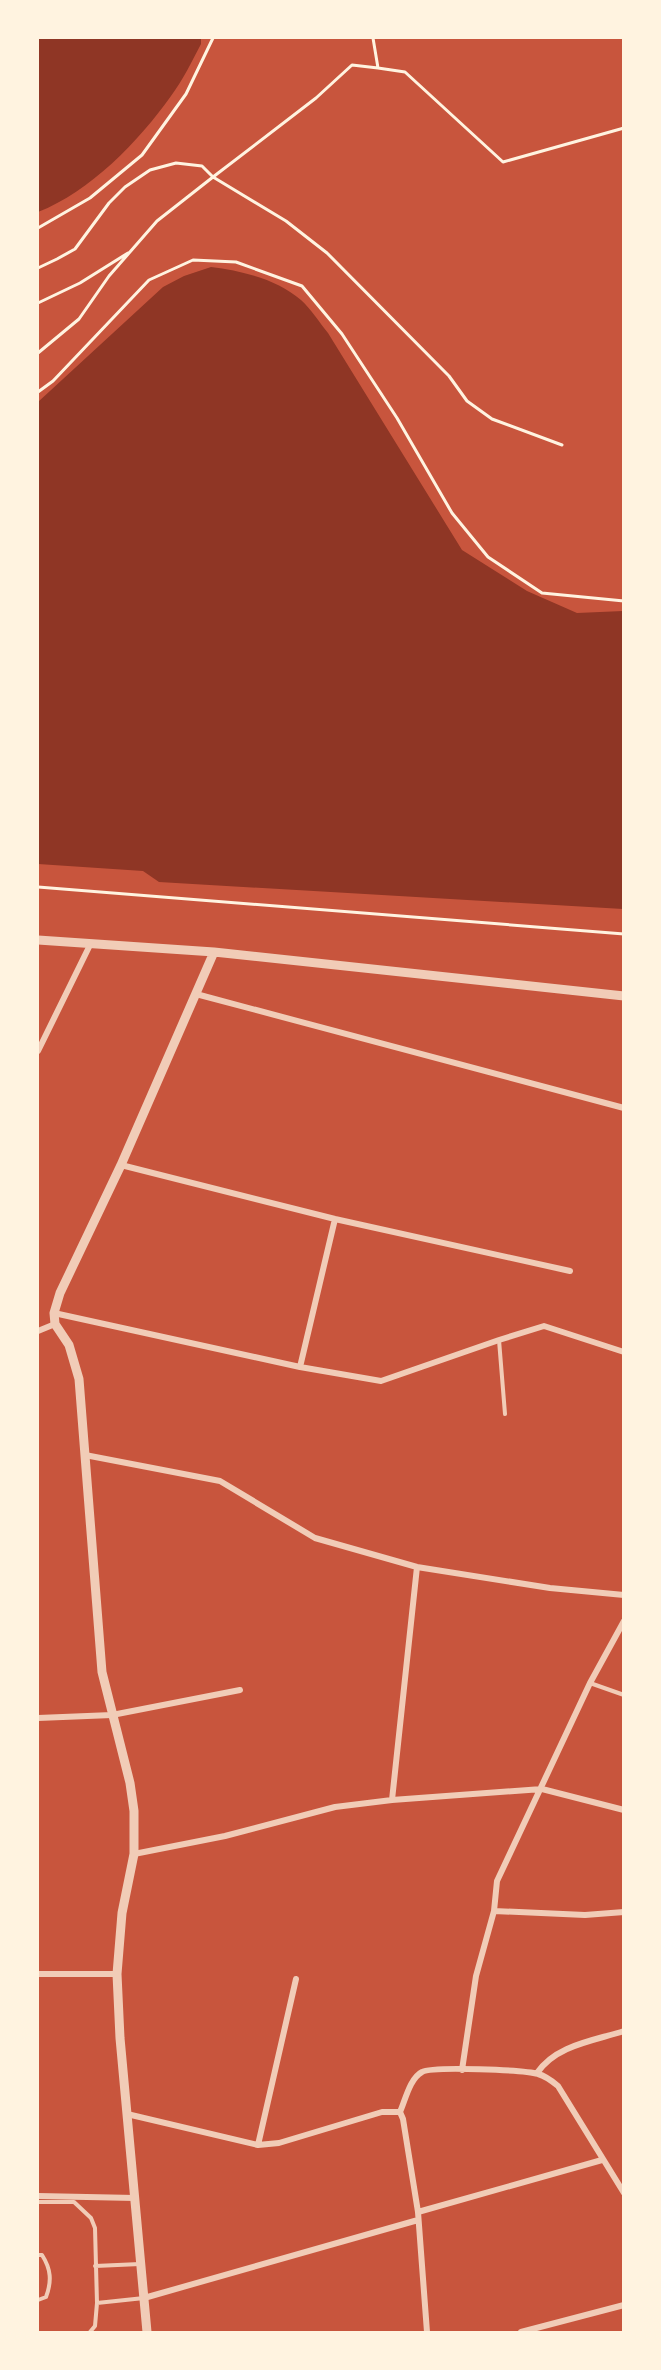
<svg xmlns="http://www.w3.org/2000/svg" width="661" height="2370" viewBox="0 0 661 2370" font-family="Literata,serif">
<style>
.water{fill:#8f3625}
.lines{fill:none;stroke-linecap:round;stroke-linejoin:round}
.path{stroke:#fff3e0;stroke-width:3}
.service{stroke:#f1ccb7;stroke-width:4}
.minor{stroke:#f1ccb7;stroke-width:6}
.tertiary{stroke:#f1ccb7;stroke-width:9}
</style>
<rect width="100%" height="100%" fill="#c8553d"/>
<!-- water -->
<path class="water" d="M38,38H201V44C192,61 183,80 171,96C139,141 90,192 38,212Z
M211,267C242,271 277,279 301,300C311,309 319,322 328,333L462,550L527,591L577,613L623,611V909L159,882L143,871L38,864V402L163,287L184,276Z"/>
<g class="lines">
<!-- path -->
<path class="path" d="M373,38L378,68L405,72L503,162L624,128
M38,228L90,198L142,155L186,94L213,38
M38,268L57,259L75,249L109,203L125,187L150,170L176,163L202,166L213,177L316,98L352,65L378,68
M38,303L80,283L128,253
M38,353L79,319L109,276L157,221L213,177L286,221L327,253L449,376L467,401L492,419L562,445
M38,392L53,381L149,280L193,260L236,262L302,286L342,334L397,418L452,513L488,557L542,593L624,601
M38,887L624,934"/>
<!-- service -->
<path class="service" d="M499,1340L505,1414
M590,1683L624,1695
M38,2202H74L91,2218L95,2228L97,2303L95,2326L90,2332
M38,2255H42C51,2269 52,2281 46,2297L38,2300
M95,2266L140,2264
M97,2303L144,2298"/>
<!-- minor -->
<path class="minor" d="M196,994L624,1108
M38,1051L90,945
M121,1165L335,1219L570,1271
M54,1313L300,1367L381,1381L499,1340L544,1326L624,1352
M38,1331L55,1324
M300,1367L335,1219
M85,1455L220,1481L315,1538L417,1567L550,1588L624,1595
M38,1718L112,1715L240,1690
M392,1800L417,1567
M134,1854L225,1836L335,1807L392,1800L542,1789L624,1810
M494,1911L585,1915L624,1912
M38,1974H117
M462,2070L476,1976L494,1911L497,1881L590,1683L624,1621
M537,2073C556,2045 593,2041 624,2031
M127,2114L258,2145L279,2143L382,2112H400
M258,2145L296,1979
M38,2196L135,2198
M418,2212L602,2160
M144,2298L418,2220
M427,2332L418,2212L403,2119L400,2112C405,2101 410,2078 422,2072C432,2066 526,2070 538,2074C546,2076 552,2081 558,2086L624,2193
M521,2332L624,2305"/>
<!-- tertiary -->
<path class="tertiary" d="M38,940L214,952L624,996
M147,2332L120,2038L117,1974L122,1913L134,1854V1811L130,1783L102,1672L79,1379L69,1345L55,1324L54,1313L60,1293L121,1165L214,952"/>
</g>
<!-- border -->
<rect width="661" height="2370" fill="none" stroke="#fff3e0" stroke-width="78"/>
</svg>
